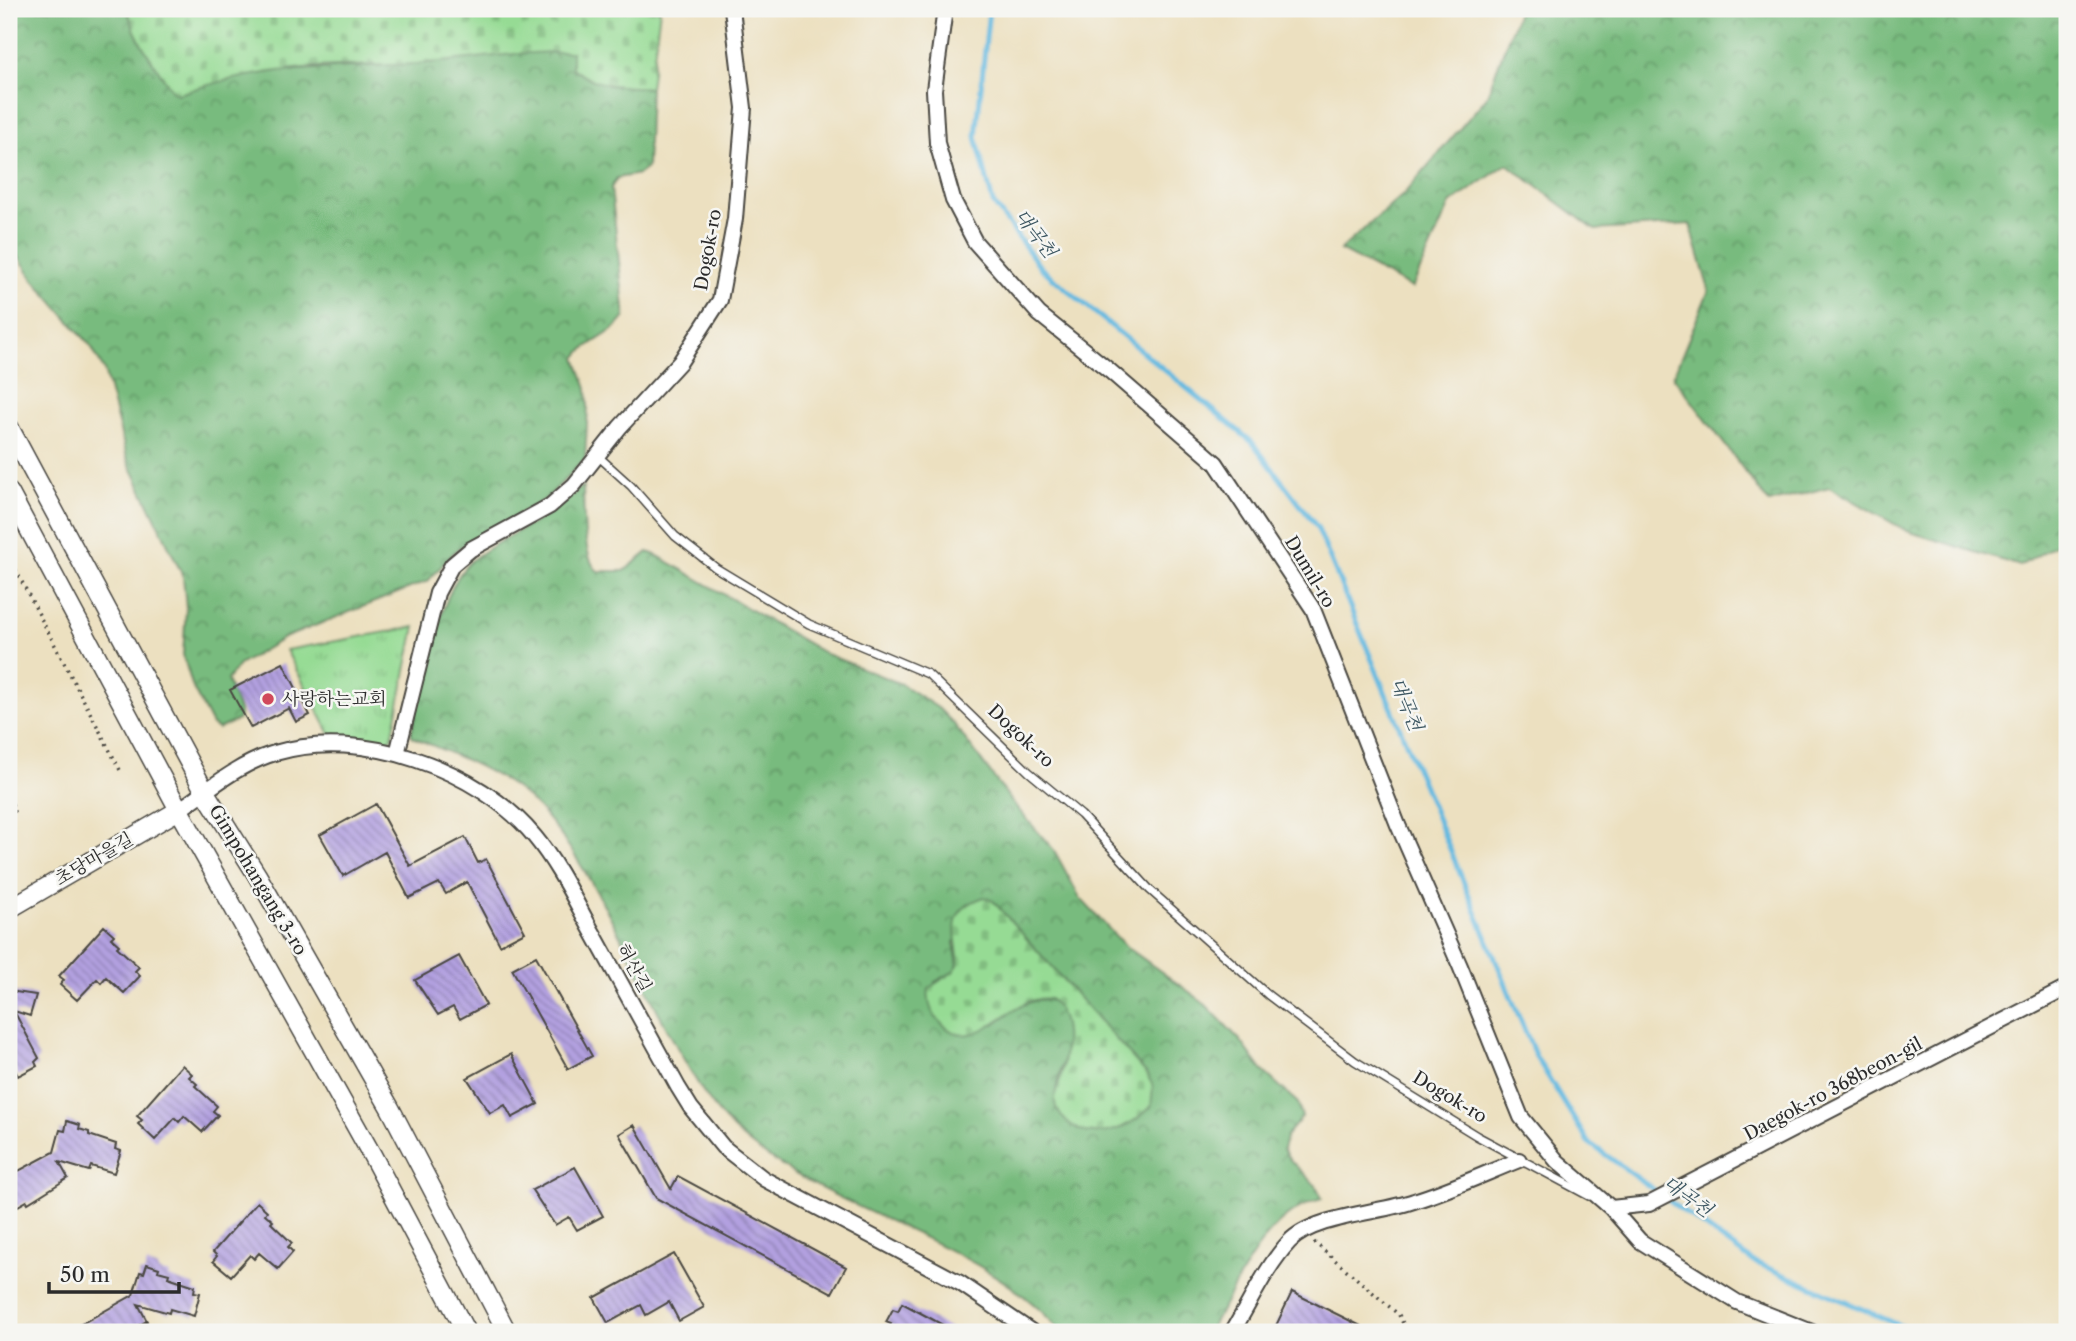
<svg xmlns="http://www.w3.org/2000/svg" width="2076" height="1341" viewBox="0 0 2076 1341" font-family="'Libre Caslon Text','Noto Serif KR',serif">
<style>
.forest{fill:url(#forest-crowns);stroke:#527354;stroke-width:2;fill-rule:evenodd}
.cemetery{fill:url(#cemetery-stones);stroke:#608360;stroke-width:2}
.park{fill:url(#park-tufts);stroke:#608360;stroke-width:2}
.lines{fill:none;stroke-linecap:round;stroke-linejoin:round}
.stream{stroke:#64b9e0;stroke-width:5}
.building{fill:url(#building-back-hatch)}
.service-casing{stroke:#484641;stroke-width:10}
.minor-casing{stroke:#484641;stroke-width:18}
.tertiary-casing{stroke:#484641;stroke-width:21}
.path{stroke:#484641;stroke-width:3.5;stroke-dasharray:2 5;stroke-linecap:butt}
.service{stroke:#fff;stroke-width:7}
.minor{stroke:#fff;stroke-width:14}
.tertiary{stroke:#fff;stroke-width:18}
.poi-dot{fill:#d1495b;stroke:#f6f6f2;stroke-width:2.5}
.labels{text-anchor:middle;stroke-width:5;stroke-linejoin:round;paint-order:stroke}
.street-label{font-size:18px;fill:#2b2b2b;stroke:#f6f6f2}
.poi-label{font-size:18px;fill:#2b2b2b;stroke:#f6f6f2;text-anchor:start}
.water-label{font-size:19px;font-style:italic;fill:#3c5661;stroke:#f6f6f2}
</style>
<defs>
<pattern id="forest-crowns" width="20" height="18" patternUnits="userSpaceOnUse" patternTransform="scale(1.75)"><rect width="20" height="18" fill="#78bb7e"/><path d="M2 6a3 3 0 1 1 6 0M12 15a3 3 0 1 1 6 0" fill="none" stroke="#639867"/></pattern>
<pattern id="cemetery-stones" width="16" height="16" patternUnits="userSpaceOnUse" patternTransform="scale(1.75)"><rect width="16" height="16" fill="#96db94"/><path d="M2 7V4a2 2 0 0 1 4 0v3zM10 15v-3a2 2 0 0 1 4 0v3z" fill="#81bc80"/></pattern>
<pattern id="park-tufts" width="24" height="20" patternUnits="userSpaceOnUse" patternTransform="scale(1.75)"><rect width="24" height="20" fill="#96db94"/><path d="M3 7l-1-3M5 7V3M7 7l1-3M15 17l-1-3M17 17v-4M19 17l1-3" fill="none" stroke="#81bc80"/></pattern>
<pattern id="building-back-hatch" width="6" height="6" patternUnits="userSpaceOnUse" patternTransform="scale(1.75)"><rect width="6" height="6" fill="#b2a0e0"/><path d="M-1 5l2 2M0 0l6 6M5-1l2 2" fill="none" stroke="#9183b6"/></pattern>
</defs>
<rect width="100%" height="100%" fill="#f6f6f2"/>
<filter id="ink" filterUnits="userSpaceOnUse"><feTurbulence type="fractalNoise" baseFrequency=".0143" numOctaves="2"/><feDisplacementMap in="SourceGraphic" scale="14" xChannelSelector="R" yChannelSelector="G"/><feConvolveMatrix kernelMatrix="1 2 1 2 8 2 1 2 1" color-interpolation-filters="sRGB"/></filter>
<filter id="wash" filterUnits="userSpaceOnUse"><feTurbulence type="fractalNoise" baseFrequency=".00686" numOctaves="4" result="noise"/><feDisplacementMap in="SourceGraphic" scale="28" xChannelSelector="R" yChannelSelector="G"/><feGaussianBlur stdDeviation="1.57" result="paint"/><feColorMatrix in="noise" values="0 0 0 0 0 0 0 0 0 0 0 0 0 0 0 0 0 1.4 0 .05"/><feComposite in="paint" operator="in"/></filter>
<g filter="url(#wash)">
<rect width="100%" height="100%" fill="#ece0c0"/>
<!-- forest -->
<path class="forest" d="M9,9H128C133,38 157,67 173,92L178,94L220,80L278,71L427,63L509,52H573L608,85L650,88L647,168L639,174L617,178L611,188L625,317C612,336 586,342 576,358L587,389L588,406L585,459L546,499L457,549L428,581L284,638L239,665L227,680L240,713L238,720L218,729L212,725L193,688L183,655L186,608L183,576L128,461L104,370L91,346L34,280L9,242Z
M1519,9H2067V538L2020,566L1907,531L1829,487L1769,503L1673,376L1709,290L1690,224L1595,230L1507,164L1450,204L1412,288L1340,250L1404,194L1486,98Z
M583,485C584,506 582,560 598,571H624L648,552L658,556L826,654L901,684L938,708L953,723L1016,807L1054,850L1080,898L1124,945L1202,1001L1240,1040L1262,1070L1298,1103L1302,1117L1287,1135L1283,1149C1293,1170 1315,1176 1322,1199C1262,1213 1239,1285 1208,1332H1061C988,1242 832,1214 743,1138C707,1107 687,1065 665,1025C630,958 579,838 521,792C490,768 449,753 413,737L411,733C423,689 439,585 473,559C511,530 548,523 583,485ZM993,901L1146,1073L1079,1130C1065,1121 1057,1113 1056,1096C1055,1082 1063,1067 1065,1053C1072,983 1036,991 994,1024L935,982L953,972L958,965L954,942Z"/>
<!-- cemetery -->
<path class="cemetery" d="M128,9H660L650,88C621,86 595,87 572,68V52C521,51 478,59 428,63C390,67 352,64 315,67C267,71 223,79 178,94L173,92C157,67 133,38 128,9Z
M984,897L993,901L1146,1073L1153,1086L1151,1107C1129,1129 1091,1146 1065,1120C1060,1115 1055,1109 1055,1102C1054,1093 1059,1084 1061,1075C1066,1051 1071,1017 1050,999C1011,992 978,1061 941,1023C930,1013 927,1002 929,988L953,972L958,965C959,936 941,912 984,897Z"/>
<!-- park -->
<path class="park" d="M415,627L392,738L386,743L331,736L286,650Z"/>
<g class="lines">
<!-- stream -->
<path class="stream" d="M989,9L976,137L993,203L1041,268L1252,442L1317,527L1535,1055L1588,1142L1752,1261L1915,1332"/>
</g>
<g id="blocks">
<!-- building -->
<path class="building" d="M283,663L310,715L296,722L289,708L251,728L230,690Z
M376,804L410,866L465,837L478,863L486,859L525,932L500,945L467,882L446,894L439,883L409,898L385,852L343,876L320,835Z
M104,926L114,935L111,938L119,945L117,947L139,967L135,971L140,976L124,993L106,977L101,983L97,979L77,1000L60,985L64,980L59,976Z
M459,956L486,1005L460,1019L453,1007L438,1015L415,980Z
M536,956L592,1056L568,1069L512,969Z
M9,991L36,995L30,1016L14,1011L39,1058L35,1062L37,1066L18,1076L9,1058Z
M511,1054L538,1104L512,1118L505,1105L490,1113L467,1078Z
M182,1065L192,1074L189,1077L197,1084L195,1086L217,1106L213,1111L218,1115L202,1132L184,1116L179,1122L175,1118L155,1140L138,1124L142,1120L137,1116Z
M67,1121L80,1125L79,1129L89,1132V1135L116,1144L115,1149L121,1151L114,1173L91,1166L89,1171L59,1162L68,1178L28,1203L27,1201L9,1211V1176L54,1152L60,1130L65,1131Z
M634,1125L671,1189L678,1176L846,1267L832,1293L656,1198L619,1134Z
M575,1167L603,1216L577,1230L569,1217L555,1225L532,1190Z
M257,1202L267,1211L265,1214L273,1221L271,1223L292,1243L288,1247L293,1252L278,1269L259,1253L254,1259L250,1255L231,1276L213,1261L217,1256L213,1252Z
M674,1254L704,1307L679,1321L669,1302L646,1315L641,1305L608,1323L594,1298Z
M147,1264L159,1268L158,1271L169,1274L168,1277L195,1286L194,1292L200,1293L194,1316L170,1309L169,1313L138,1304L147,1321L127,1332H67L133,1295L140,1272L144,1273Z
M1292,1292L1373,1332H1273Z
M902,1303L956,1332H886L891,1324L886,1322L893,1309L898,1311Z"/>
</g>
</g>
<g filter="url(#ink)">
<use href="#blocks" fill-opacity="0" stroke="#484641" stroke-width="2"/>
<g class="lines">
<defs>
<path id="service" d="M599,457L631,486L675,536L716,568L809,624L928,674L1029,772L1081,815L1150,890L1268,995L1355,1061L1477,1136L1589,1196"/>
<path id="minor" d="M945,9L934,90L937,143L953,200L975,242L1039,314L1110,371L1216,463L1313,609L1398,825L1460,966L1521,1117L1557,1161L1611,1208L1640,1241L1737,1302L1812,1332
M397,754L437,593L452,565L471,549L550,506L574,485L620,427L680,362L720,300L735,219L744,108L732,9
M179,810C208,790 240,763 275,753C361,727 479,769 535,837C559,866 575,901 593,933C621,984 650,1036 678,1087L691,1108L723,1147L764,1179L960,1283L1032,1332
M1611,1208L1649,1204L2067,988
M1232,1332C1250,1303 1266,1267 1289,1242C1313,1216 1380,1213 1414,1201C1450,1190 1484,1174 1519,1160"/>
<path id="tertiary" d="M9,427L205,792L257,875L390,1108L507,1332
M9,492L179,810L372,1155L466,1332
M9,909L179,810"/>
</defs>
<!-- service casing -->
<use href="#service" class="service-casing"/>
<!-- minor casing -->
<use href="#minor" class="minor-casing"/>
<!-- tertiary casing -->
<use href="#tertiary" class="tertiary-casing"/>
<!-- path -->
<path class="path" d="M9,557L120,770
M9,790L14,812L9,823
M1314,1242L1399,1315L1407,1332"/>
<!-- service -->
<use href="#service" class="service"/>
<!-- minor -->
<use href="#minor" class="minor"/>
<!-- tertiary -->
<use href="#tertiary" class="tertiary"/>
</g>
</g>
<!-- markers -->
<circle class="poi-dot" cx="268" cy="699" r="7"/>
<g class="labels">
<!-- street labels -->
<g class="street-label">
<text transform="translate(708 250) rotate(-80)" y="6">Dogok-ro</text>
<text transform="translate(1310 572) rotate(59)" y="6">Dumil-ro</text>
<text transform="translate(1021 736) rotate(43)" y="6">Dogok-ro</text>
<text transform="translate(94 859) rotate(-30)" y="6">초당마을길</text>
<text transform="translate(258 880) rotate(59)" y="6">Gimpohangang 3-ro</text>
<text transform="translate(634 968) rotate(61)" y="6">허산길</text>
<text transform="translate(1833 1089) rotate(-28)" y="6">Daegok-ro 368beon-gil</text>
<text transform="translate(1450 1097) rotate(31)" y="6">Dogok-ro</text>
</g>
<!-- poi labels -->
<g class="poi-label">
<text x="282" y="705">사랑하는교회</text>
</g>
<!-- water labels -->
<g class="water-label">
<text transform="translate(1036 233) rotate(53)" y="7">대곡천</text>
<text transform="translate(1407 704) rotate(68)" y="7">대곡천</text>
<text transform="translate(1688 1196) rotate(36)" y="7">대곡천</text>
</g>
</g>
<!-- margin -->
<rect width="2076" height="1341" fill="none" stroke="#f6f6f2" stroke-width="35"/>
<!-- scale -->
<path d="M49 1282v10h130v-10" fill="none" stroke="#2b2b2b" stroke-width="3.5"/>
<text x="60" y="1282" font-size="21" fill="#2b2b2b" stroke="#f6f6f2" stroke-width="5" paint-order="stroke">50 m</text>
</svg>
